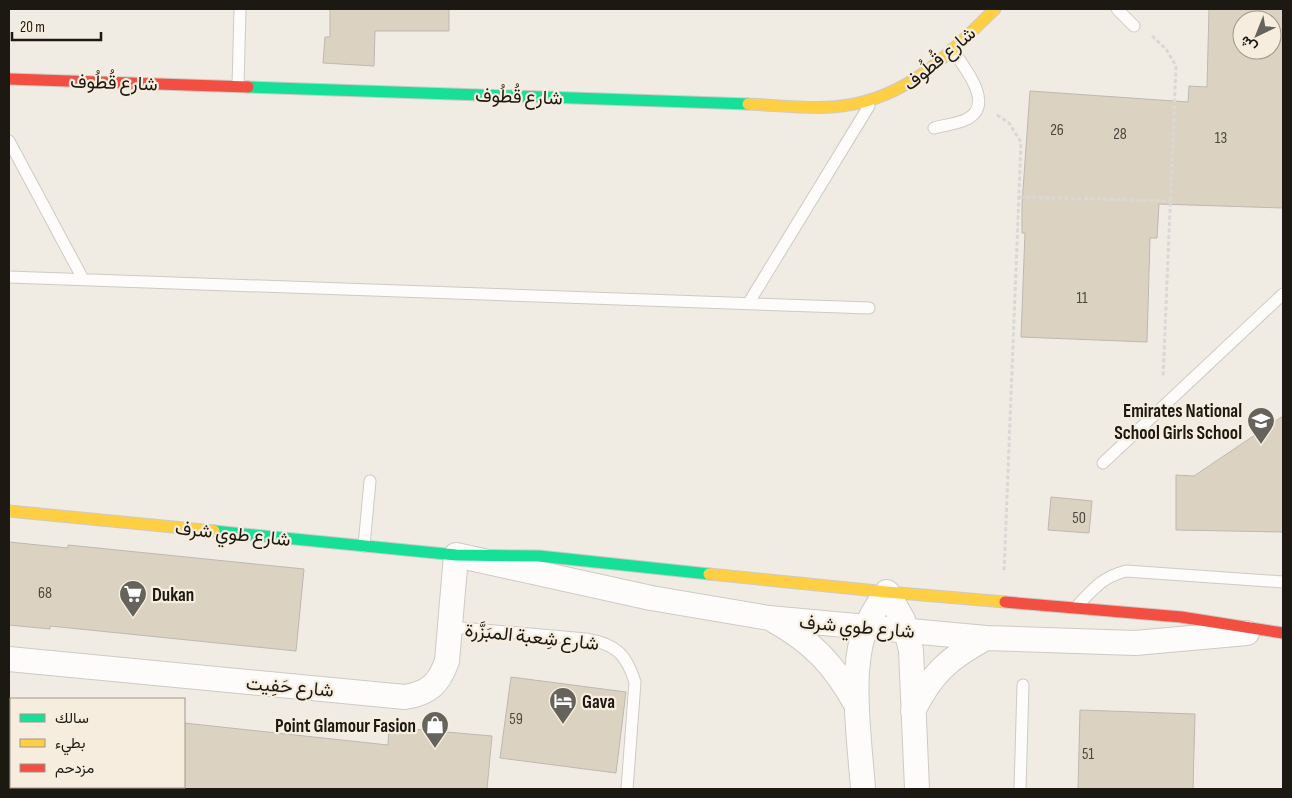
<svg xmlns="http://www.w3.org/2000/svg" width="1292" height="798" viewBox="0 0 1292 798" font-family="'Sofia Sans Condensed',Vazirmatn,sans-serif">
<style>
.building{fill:#dcd2c1;stroke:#bcb9b2;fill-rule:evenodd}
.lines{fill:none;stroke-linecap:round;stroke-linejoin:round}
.lane-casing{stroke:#cecac4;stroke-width:13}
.street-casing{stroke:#cecac4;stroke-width:26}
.fast-casing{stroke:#cecac4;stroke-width:13}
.slow-casing{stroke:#cecac4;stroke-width:13}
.jam-casing{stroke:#cecac4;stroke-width:13}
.path{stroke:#d9d8d5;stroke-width:3;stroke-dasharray:4 2.5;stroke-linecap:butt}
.lane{stroke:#fdfcfb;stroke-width:11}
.street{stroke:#fdfcfb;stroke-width:24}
.fast{stroke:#16e098;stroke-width:11}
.slow{stroke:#ffcf43;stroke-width:11}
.jam{stroke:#f24e42;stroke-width:11}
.labels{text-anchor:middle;stroke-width:4.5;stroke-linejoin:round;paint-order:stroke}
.number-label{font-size:16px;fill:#4c473e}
.street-label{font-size:19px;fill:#1c1913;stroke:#f6edde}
.poi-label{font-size:19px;font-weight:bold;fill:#1c1913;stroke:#f6edde;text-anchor:end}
</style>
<rect width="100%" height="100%" fill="#f0ece4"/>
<!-- building -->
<path class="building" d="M330,9H449V31H375L374,66L323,63L325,37H330Z
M1209,9H1283V208L1159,204L1157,238H1150L1147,342L1021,337L1025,233H1022V204L1030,91L1188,102L1189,86L1207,87ZM1242,20H1272V50H1242Z
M1283,416V532L1176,530V475L1194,476Z
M1051,497L1092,501L1089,533L1048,530Z
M9,542L68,548V545L304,569L296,651L50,626V629L9,625Z
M511,677L626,692L616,773L500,758Z
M1080,710L1195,714L1193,789H1078Z
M184,723L388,745L389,727L492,736L487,789H184Z"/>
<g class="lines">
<defs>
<path id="lane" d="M1117,9L1134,26
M238,86L240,9
M934,128C944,125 958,124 967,119C996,104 963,66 952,49
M9,141L83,279
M9,277L869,308
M748,304L869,106
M1103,463L1283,294
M364,546L370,481
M1078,605C1094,588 1103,577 1126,571L1283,582
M450,627L586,639C615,644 626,653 635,682L627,789
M1020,789L1023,685"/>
<path id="street" d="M773,620C813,642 835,666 857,706
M9,659L405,697C429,693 439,684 447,661L456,555L651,598L769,618L986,638L1135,643L1247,633
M913,711C932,673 949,658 986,638
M863,789C860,745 850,678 863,636C868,620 877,605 887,592L903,620L911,650L917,789"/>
<path id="fast" d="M248,87L748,104
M214,531L456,555L539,556L709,574"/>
<path id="slow" d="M748,104C775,105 804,109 832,107C905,102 946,56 995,9
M9,511L214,531
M709,574L887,592L1005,602"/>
<path id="jam" d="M9,79L248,87
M1005,602L1181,617L1283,633"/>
</defs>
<!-- lane casing -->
<use href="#lane" class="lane-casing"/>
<!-- street casing -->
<use href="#street" class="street-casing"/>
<!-- fast casing -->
<use href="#fast" class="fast-casing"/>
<!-- slow casing -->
<use href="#slow" class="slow-casing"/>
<!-- jam casing -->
<use href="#jam" class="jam-casing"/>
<!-- path -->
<path class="path" d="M1152,36L1166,49L1176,66L1163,378
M997,115L1009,123L1021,142L1004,573
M1019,197L1170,201"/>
<!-- lane -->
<use href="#lane" class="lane"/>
<!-- street -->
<use href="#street" class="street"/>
<!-- fast -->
<use href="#fast" class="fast"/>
<!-- slow -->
<use href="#slow" class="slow"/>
<!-- jam -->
<use href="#jam" class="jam"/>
</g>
<!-- icons -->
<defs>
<symbol id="school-pin" viewBox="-11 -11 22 30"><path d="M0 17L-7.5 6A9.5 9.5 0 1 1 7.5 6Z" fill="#66635c" stroke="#f6edde"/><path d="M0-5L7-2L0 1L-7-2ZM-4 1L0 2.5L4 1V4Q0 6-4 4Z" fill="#fff"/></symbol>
<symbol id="supermarket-pin" viewBox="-11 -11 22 30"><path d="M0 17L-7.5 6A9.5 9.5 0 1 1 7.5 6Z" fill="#66635c" stroke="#f6edde"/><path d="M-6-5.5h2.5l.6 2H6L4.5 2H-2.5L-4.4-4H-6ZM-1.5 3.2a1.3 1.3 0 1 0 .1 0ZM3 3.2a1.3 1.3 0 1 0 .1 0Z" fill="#fff"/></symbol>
<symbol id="hotel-pin" viewBox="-11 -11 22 30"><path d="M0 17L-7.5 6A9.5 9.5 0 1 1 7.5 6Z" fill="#66635c" stroke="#f6edde"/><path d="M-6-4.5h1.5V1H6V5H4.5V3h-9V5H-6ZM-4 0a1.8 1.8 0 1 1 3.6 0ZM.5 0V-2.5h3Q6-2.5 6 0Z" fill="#fff"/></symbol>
<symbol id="shop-pin" viewBox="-11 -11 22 30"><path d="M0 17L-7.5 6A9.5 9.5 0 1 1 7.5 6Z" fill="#66635c" stroke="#f6edde"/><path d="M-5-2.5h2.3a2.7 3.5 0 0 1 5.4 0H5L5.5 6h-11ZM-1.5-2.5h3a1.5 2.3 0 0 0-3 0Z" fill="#fff"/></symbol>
</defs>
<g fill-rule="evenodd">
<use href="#school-pin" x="1245" y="405" width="32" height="43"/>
<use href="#supermarket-pin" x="117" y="578" width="32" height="43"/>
<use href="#hotel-pin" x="547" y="685" width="32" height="43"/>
<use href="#shop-pin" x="419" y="709" width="32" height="43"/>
</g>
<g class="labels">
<!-- number labels -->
<g class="number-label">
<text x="1057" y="135">26</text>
<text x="1120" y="139">28</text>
<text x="1221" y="143">13</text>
<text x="1082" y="303">11</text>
<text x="1079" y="523">50</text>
<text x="45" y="598">68</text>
<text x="516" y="724">59</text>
<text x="1088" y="759">51</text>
</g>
<!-- street labels -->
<g class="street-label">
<text transform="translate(939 58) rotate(-40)" y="7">شارع قُطُوف</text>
<text transform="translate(114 82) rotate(2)" y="7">شارع قُطُوف</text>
<text transform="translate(519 96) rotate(2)" y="7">شارع قُطُوف</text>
<text transform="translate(233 533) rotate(6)" y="7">شارع طوي شرف</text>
<text transform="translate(857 626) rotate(5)" y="7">شارع طوي شرف</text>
<text transform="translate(532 636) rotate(6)" y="7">شارع شِعبة المبَزَّرة</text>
<text transform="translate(290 686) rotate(5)" y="7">شارع حَفِيت</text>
</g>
<!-- poi labels -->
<g class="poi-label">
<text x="1242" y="417">Emirates National<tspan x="1242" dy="22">School Girls School</tspan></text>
<text x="152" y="601" text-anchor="start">Dukan</text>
<text x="582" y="708" text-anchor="start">Gava</text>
<text x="416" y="732">Point Glamour Fasion</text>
</g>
</g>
<!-- border -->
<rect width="1292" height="798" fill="none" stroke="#1c1913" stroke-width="20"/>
<!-- legend -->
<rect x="10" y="698" width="175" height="90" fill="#f6edde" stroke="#9f988d"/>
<rect x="20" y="714" width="25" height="8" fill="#16e098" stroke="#9f988d"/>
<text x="55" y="723" font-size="15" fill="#1c1913">سالك</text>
<rect x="20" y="739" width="25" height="8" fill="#ffcf43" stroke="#9f988d"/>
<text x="55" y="748" font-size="15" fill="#1c1913">بطيء</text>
<rect x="20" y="764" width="25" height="8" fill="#f24e42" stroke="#9f988d"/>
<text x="55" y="773" font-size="15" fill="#1c1913">مزدحم</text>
<!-- north arrow -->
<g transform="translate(1257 35) rotate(223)"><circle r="24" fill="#f6edde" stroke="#9f988d"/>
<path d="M0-4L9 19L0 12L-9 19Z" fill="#66635c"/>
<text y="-8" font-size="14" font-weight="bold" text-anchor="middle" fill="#1c1913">ش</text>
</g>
<!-- scale -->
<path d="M12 32v8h89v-8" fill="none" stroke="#1c1913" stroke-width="2.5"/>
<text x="20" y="32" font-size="15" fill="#1c1913" stroke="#f6edde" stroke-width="4" paint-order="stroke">20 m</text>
</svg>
